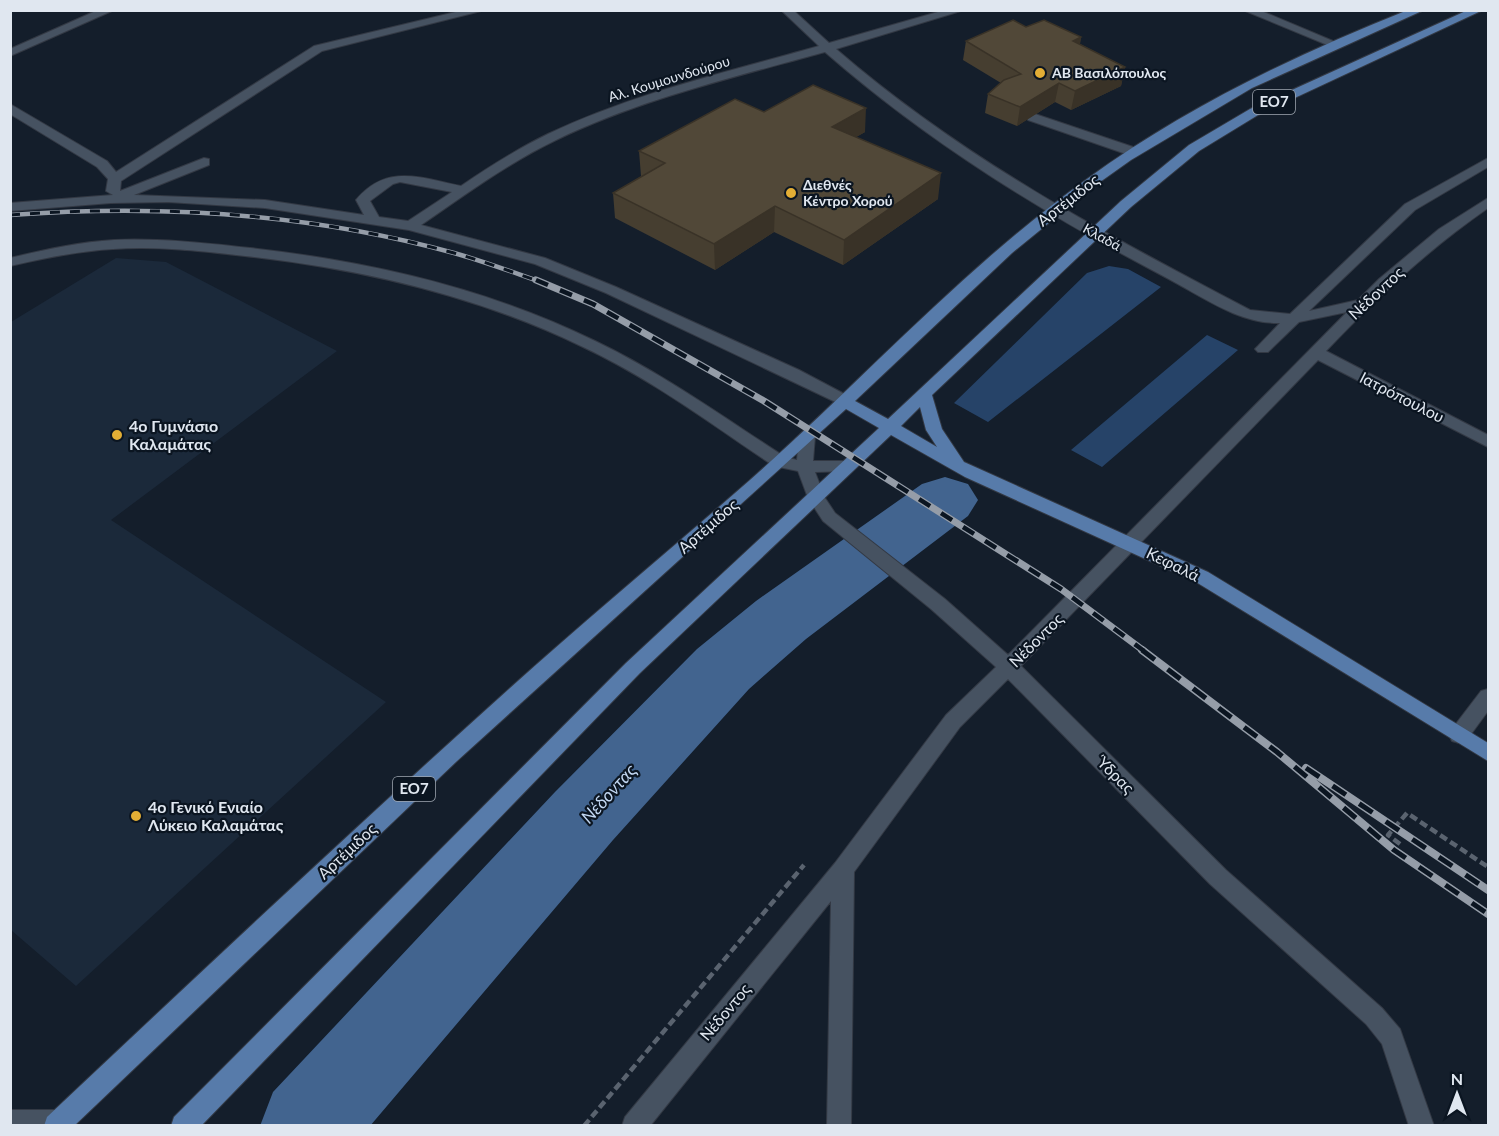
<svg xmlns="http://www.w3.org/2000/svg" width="1499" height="1136" viewBox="0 0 1499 1136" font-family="Lato,sans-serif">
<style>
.built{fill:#1b293a}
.green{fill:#264368}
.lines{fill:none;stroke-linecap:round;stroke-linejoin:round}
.river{fill:#42648f;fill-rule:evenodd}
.minor-casing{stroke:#333944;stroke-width:2}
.major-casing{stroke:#333944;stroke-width:2}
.path{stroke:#5a636f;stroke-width:4.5;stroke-dasharray:8 4;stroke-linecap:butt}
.minor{fill:#465261;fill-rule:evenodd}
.major{fill:#577baa;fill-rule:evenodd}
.rail-far2-casing{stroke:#959da8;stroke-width:4.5}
.rail-far1-casing{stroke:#959da8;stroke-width:7}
.rail-casing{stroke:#959da8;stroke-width:8}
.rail-far2{stroke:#0b1521;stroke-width:3;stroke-dasharray:10;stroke-linecap:butt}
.rail-far1{stroke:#0b1521;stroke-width:4.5;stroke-dasharray:13;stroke-linecap:butt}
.rail{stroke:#0b1521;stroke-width:5;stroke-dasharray:16;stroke-linecap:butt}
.wall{fill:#463e30}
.shaded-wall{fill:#393227}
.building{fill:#514838;stroke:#393227;stroke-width:1.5}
.poi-dot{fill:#e3ae35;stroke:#0b1521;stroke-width:2}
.labels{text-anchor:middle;stroke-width:4.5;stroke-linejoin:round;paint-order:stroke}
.far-poi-label{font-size:14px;font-weight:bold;fill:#e0e7f0;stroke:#0b1521;text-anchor:start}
.far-street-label{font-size:14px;fill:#e0e7f0;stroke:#0b1521}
.shield{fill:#0b1521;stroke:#a0a8b2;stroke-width:1.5}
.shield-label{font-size:15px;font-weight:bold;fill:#e0e7f0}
.street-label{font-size:16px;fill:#e0e7f0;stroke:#0b1521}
.poi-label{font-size:16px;font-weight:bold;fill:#e0e7f0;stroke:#0b1521;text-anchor:start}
.water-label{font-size:18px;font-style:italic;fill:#c3d8f3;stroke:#0b1521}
</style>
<rect width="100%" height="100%" fill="#141e2b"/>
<!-- built -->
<path class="built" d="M116,258L166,262L337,351L111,520L386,702L76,986L11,930V322Z"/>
<!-- green -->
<path class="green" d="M1109,266L1128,269L1161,287L988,422L954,403L1087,273Z
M1207,335L1238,350L1102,467L1071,450Z"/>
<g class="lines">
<!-- river -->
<path class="river" d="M945,477L968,484L978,500L968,516L806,639L749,689L613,840L370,1126H260L273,1092L555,792L697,649L756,601L922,484Z"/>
<defs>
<path id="minor" d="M98,10H114L10,56V49Z
M464,10H485L322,51L121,181L120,191L204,158L209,159V165L134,195L265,200L364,215L356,200C387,163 421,178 461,186C489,167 517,149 548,134C634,93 728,72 819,46L781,10H793L829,43L945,10H964L836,49C962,158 1103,233 1250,310L1290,314L1405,204L1488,158V167L1415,210L1309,311L1358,300L1379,279L1439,229L1488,198V208C1425,252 1379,296 1326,351L1488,435V447L1318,360L1021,666L1226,870L1382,1008L1400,1029L1434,1126H1409L1382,1044L1366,1024L1210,884L1008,679L960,727L854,872L851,1126H827L831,901L650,1126H622L625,1117L835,863L946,715L996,667L931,609L823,521L808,498L798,471L774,466C711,424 650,378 581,346C475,295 362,269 245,256C202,251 157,246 113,249C79,251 44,258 10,266V258C44,250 79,242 114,240C159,238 205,243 250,248C368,261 487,288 595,341C662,373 723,417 785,457L797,460L799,436L807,431L815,436L813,461H856L858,465L850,471L815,472L825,498L835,513L945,599L1008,655L1347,312L1299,322L1268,352H1258L1255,349L1258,346L1280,323C1239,324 1203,297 1167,278C1045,214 929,143 825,52C735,77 641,99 556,140C508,163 465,195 421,225L545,258L616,287L799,370L850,397L852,401L850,405L844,406L606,293L535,264L409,230L265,208L168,202L111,203L10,211V203L113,195L106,191L108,179L97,167L10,114V104L107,161L116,172L314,46ZM400,182L452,192L408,221L379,217L370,201L393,184Z
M1243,10H1259L1340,44L1330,46Z
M1032,113L1139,149L1140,152L1139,155H1129L1028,120V114Z
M1488,689V711L1466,741L1459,743L1452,741L1449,735L1452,729L1481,691Z
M10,1110H60L69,1113L72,1122L71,1126H10Z"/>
<path id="major" d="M1408,10H1424L1252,88L1131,160L1093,187L1012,253L855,401L888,419L1121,201L1189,145L1250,109L1468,10H1483L1258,115L1199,151L1131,207L932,395L942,429L964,462L1208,572L1488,743V761L1196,582L965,477L891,435L640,673L201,1126H171L174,1117L626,663L879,428L846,409L457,761L74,1126H44L47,1117C200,973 353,829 509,689C588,618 670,550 750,480C862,381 964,267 1087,179C1186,107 1295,55 1408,10ZM920,407L926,430L937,447L901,426Z"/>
</defs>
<!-- minor casing -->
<use href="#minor" class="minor-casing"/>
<!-- major casing -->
<use href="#major" class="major-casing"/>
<!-- path -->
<path class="path" d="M1400,844L1388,835L1407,813L1488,867
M584,1126L804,865"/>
<!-- minor -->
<use href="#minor" class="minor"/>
<!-- major -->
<use href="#major" class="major"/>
<defs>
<path id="rail-far2" d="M10,215C160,204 309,213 454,253C483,261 512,272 541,282"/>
<path id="rail-far1" d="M536,280L593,304L764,401L1061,589L1144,651"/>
<path id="rail" d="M1142,650L1277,752L1394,850L1488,914
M1306,768L1488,890"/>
</defs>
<!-- rail-far2 casing -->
<use href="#rail-far2" class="rail-far2-casing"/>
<!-- rail-far1 casing -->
<use href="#rail-far1" class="rail-far1-casing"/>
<!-- rail casing -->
<use href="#rail" class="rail-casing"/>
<!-- rail-far2 -->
<use href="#rail-far2" class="rail-far2"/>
<!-- rail-far1 -->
<use href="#rail-far1" class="rail-far1"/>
<!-- rail -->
<use href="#rail" class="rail"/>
</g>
<!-- wall -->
<path class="wall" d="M1026,27L1081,37L1080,44L1125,67L1121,86L1071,110L1055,102L1017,126L985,113L988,94L1001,83L963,60L966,41Z
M764,112L865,132L856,137L938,199L843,265L774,232L715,270L615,218L613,193L642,176H641L639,151Z"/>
<!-- shaded-wall -->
<path class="shaded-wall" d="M1081,37L1078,55L1073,41Z
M1125,67L1121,86L1071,110L1075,91Z
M1059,83L1055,102L1017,126L1020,107Z
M866,108L865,132L831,152L832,127Z
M941,173L938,199L843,265L844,240Z
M775,206L774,232L715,270L714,244Z"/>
<!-- building -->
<path class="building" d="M1013,20L1026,27L1044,20L1081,37L1073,41L1125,67L1075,91L1059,83L1020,107L988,94L1004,80L1021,74L966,41Z
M813,85L866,108L832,127L941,173L844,240L775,206L714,244L613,193L665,163L639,151L735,99L764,112Z"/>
<!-- markers -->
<g class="poi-dot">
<circle cx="1040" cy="73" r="6"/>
<circle cx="791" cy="193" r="6"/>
<circle cx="117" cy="435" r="6"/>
<circle cx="136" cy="816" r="6"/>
</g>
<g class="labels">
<!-- far-poi labels -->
<g class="far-poi-label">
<text x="1052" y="78">ΑΒ Βασιλόπουλος</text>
<text x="803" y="190">Διεθνές<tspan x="803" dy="16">Κέντρο Χορού</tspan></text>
</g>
<!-- far-street labels -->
<g class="far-street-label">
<text transform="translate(669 79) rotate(-17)" y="5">Αλ. Κουμουνδούρου</text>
<text transform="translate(1102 237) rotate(29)" y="5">Κλαδά</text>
</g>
<!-- shield labels -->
<g class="shield">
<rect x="1253" y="90" width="42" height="24" rx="4.5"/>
<rect x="393" y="777" width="42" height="24" rx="4.5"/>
</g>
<g class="shield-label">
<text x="1274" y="107">ΕΟ7</text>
<text x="414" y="794">ΕΟ7</text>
</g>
<!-- street labels -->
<g class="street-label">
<text transform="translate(1068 200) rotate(-38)" y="6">Αρτέμιδος</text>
<text transform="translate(1376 293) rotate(-43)" y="6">Νέδοντος</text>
<text transform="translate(1402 397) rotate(27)" y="6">Ιατρόπουλου</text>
<text transform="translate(708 526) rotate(-41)" y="6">Αρτέμιδος</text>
<text transform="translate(1173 564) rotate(26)" y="6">Κεφαλά</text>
<text transform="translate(1036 640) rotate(-45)" y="6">Νέδοντος</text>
<text transform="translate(1116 775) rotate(45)" y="6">Ύδρας</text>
<text transform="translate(347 851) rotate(-43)" y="6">Αρτέμιδος</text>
<text transform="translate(725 1012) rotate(-50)" y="6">Νέδοντος</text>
</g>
<!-- poi labels -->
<g class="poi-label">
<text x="129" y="432">4ο Γυμνάσιο<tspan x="129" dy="18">Καλαμάτας</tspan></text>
<text x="148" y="813">4ο Γενικό Ενιαίο<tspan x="148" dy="18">Λύκειο Καλαμάτας</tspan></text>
</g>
<!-- water labels -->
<g class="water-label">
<text transform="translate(609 794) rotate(-48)" y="6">Νέδoντας</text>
</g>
</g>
<!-- border -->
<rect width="1499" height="1136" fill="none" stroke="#e0e7f0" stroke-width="24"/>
<!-- north arrow -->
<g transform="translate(1457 1094)" stroke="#0b1521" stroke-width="4.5" paint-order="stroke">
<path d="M0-4.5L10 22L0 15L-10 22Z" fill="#e0e7f0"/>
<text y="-9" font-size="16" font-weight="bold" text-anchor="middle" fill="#e0e7f0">N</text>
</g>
</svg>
